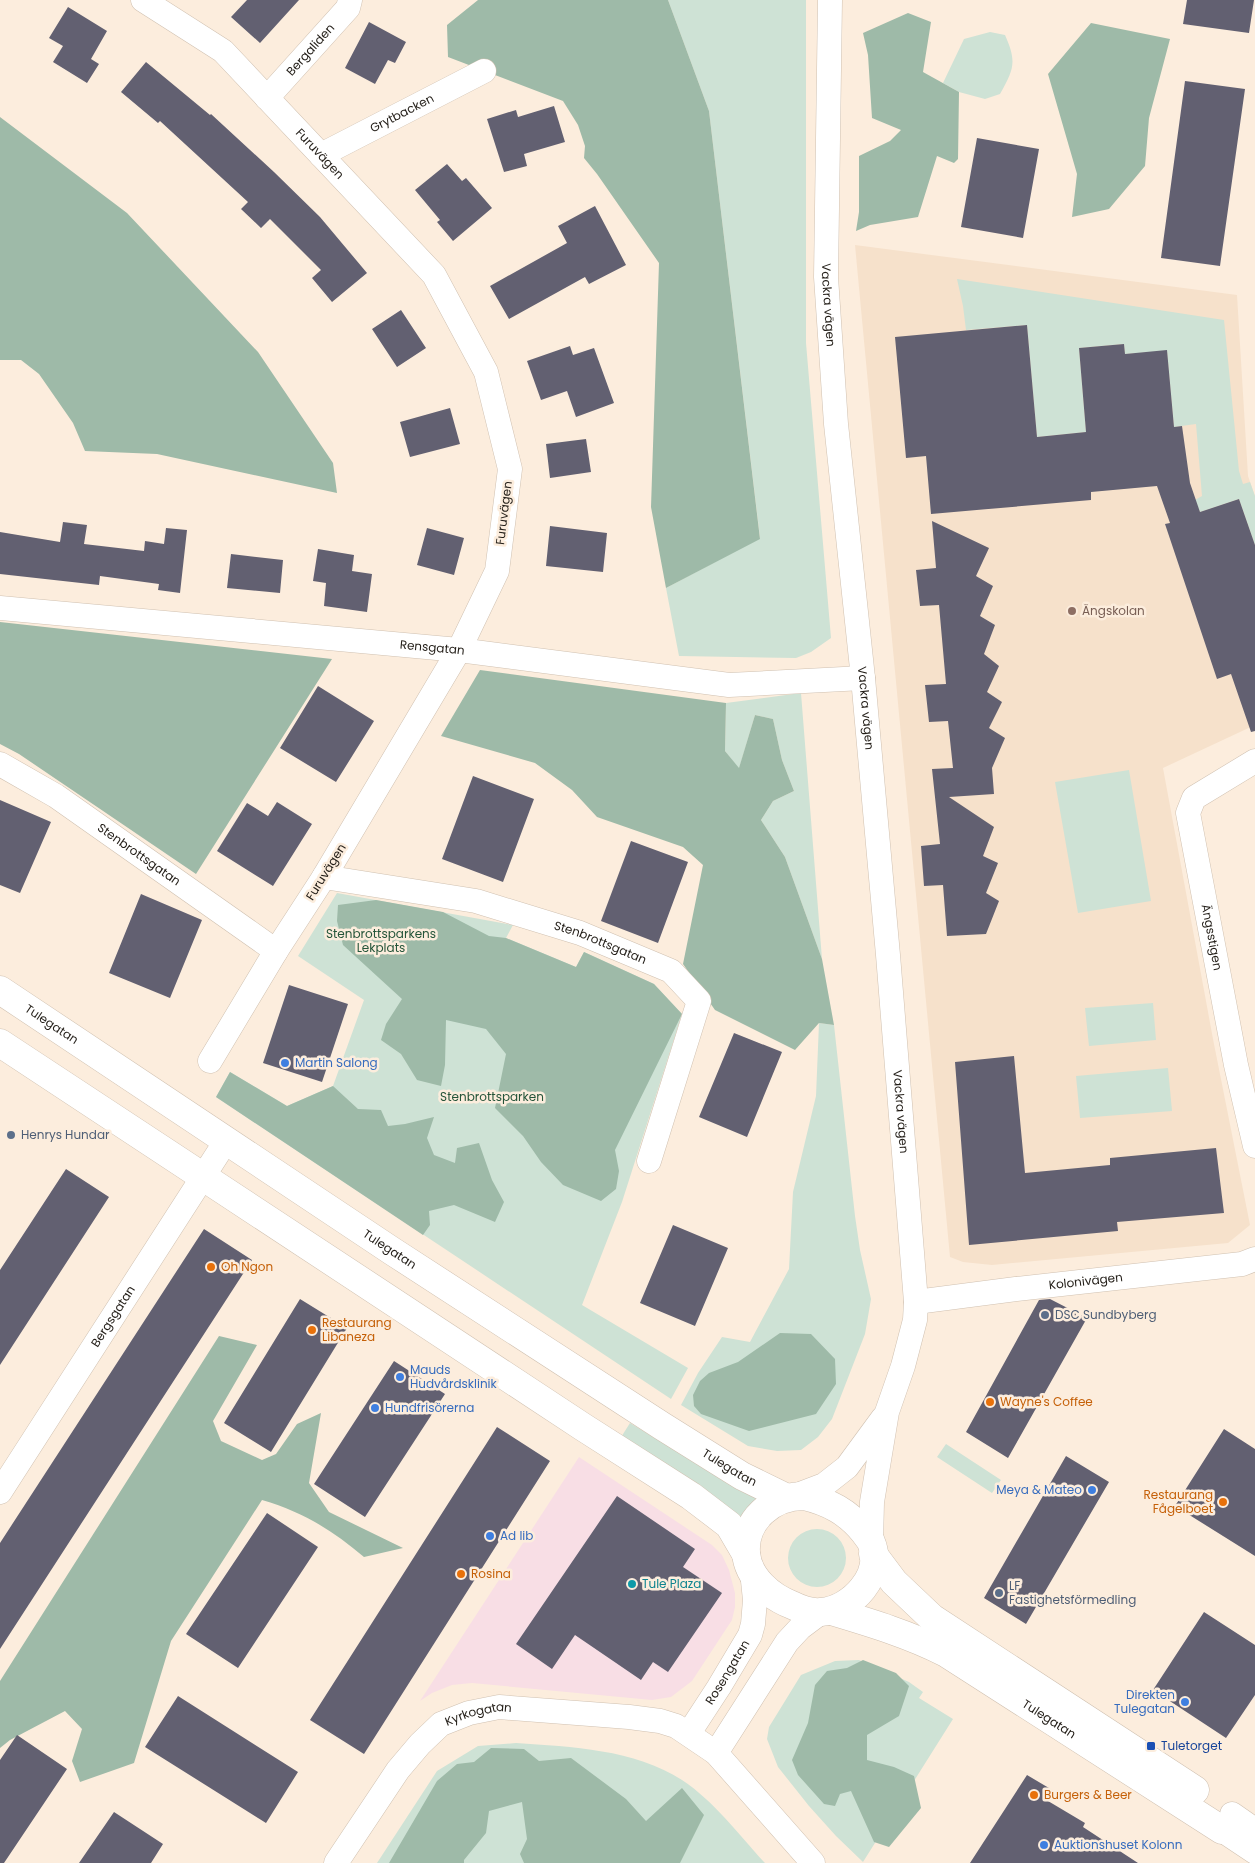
<svg xmlns="http://www.w3.org/2000/svg" width="1255" height="1863" viewBox="0 0 1255 1863" font-family="Poppins,sans-serif">
<style>
.commercial{fill:#f8dee5}
.built{fill:#f6e1cb}
.green{fill:#cee2d5}
.forest{fill:#9ebaa8}
.building{fill:#626071}
.lines{fill:none;stroke-linecap:round;stroke-linejoin:round}
.minor-casing{stroke:#d0c1b1;stroke-width:25}
.tertiary-casing{stroke:#d0c1b1;stroke-width:29}
.minor{stroke:#fff;stroke-width:24}
.tertiary{stroke:#fff;stroke-width:28}
.education-dot{fill:#8d6e63;stroke:#fceddd;stroke-width:2}
.shop-dot{fill:#3f7fe0;stroke:#fceddd;stroke-width:2}
.service-dot{fill:#5c6f8a;stroke:#fceddd;stroke-width:2}
.food-dot{fill:#e8710a;stroke:#fceddd;stroke-width:2}
.culture-dot{fill:#0f9aa8;stroke:#fceddd;stroke-width:2}
.transit-dot{fill:#1a4fb4;stroke:#fceddd;stroke-width:2}
.labels{text-anchor:middle;stroke-width:5;stroke-linejoin:round;paint-order:stroke}
.street-label{font-size:12px;fill:#221d17;stroke:#fceddd}
.education-label{font-size:12px;fill:#785e54;stroke:#fceddd;text-anchor:start}
.park-label{font-size:12px;fill:#245439;stroke:#fceddd}
.shop-label{font-size:12px;fill:#366cbe;stroke:#fceddd;text-anchor:start}
.service-label{font-size:12px;fill:#4e5e75;stroke:#fceddd;text-anchor:start}
.food-label{font-size:12px;fill:#c56008;stroke:#fceddd;text-anchor:start}
.culture-label{font-size:12px;fill:#0d838f;stroke:#fceddd;text-anchor:start}
.transit-label{font-size:12px;fill:#164399;stroke:#fceddd;text-anchor:start}
</style>
<rect width="100%" height="100%" fill="#fceddd"/>
<!-- commercial -->
<path class="commercial" d="M579,1457L712,1545L722,1555L729,1570L735,1593V1607L732,1620L692,1681L671,1697L652,1700L472,1683L452,1685L432,1693L420,1701Z"/>
<!-- built -->
<path class="built" d="M855,245L1237,295L1248,476L1255,496V725L1163,768L1213,1039L1250,1225L1228,1243L992,1265L963,1262L950,1257Z"/>
<!-- green -->
<path class="green" d="M668,0H806V343L831,638L811,652L796,658L679,656L666,588L760,538L709,111Z
M990,32L1005,35C1017,62 1014,69 1000,94L985,99L959,92L943,83L964,39Z
M957,279L1224,320L1239,471L1243,484L1250,482L1255,496V545L1239,499L1200,512L1195,500L1202,496L1196,424L1174,427L1167,351L1125,354L1124,344L1079,348L1086,432L1037,437L1027,325L966,330L963,306Z
M801,693L822,959L785,857L761,820L773,801L794,791L782,760L773,719L755,715L739,769L725,751L726,703Z
M1129,770L1151,901L1078,913L1055,782Z
M337,893L513,925L506,938L576,967L584,952L654,984L682,1014L622,1202L582,1305L688,1368L671,1399L216,1097L230,1072L287,1106L333,1086L364,1000L298,956Z
M1153,1003L1156,1040L1089,1046L1085,1008Z
M819,1023L834,1025L855,1216L860,1250L871,1299L865,1334L832,1419L818,1437L801,1450L777,1451L748,1446L681,1405L698,1373L722,1337L750,1342L789,1269L793,1192L816,1096Z
M1168,1068L1172,1111L1080,1118L1076,1076Z
M630,1423L761,1501L745,1526L618,1442Z
M946,1444L1001,1480L992,1493L937,1457Z
M788 1558a29 29 0 1 1 58 0a29 29 0 1 1-58 0Z
M859,1660L909,1682L923,1692L919,1698L953,1719L863,1862L836,1836L809,1806L778,1767L767,1739L769,1727L801,1675L835,1661Z
M516,1743C572,1747 634,1749 682,1780C714,1801 739,1835 765,1863H377L437,1771L478,1746Z"/>
<!-- forest -->
<path class="forest" d="M478,0H668L709,111L760,539L666,588L651,507L659,263L597,174L584,158L585,146L578,125L563,101L448,57L447,25Z
M908,13L931,22L923,72L959,92L958,159L954,163L937,156L918,217L870,225L856,231L859,212V156L890,141L901,130L872,118L868,55L863,33Z
M1091,23L1170,39L1149,118L1145,166L1109,209L1072,217L1077,174L1048,74Z
M0,117L127,213L258,352L333,463L337,493L157,454L85,451L73,423L39,374L21,360H0Z
M0,622L332,659L196,874L19,754L0,744Z
M480,670L726,703L725,751L739,768L755,715L773,719L782,760L794,791L773,801L761,820L785,857L822,959L834,1025L819,1023L795,1050L715,1010L683,964L703,865L683,847L597,817L572,790L535,763L441,736Z
M376,900L443,912L489,936L506,938L576,967L584,952L654,984L682,1014L615,1150L619,1171L616,1189L601,1201L563,1185L541,1162L523,1136L495,1108L506,1054L486,1029L446,1020L445,1065L441,1086L417,1080L401,1054L381,1040L386,1024L402,999L343,945L337,921L338,905Z
M230,1072L287,1106L333,1086L358,1109L381,1110L388,1126L405,1124L434,1117L427,1138L434,1155L455,1163L457,1148L479,1143L492,1180L504,1202L495,1222L454,1205L429,1211L430,1225L423,1235L216,1097Z
M780,1333L811,1334L835,1359L836,1384L816,1414L749,1431L701,1414L694,1406L693,1395L700,1381L709,1373L738,1362Z
M219,1336L257,1345L213,1421L221,1441L262,1460L276,1454L297,1424L321,1413L309,1483L329,1512L403,1548L364,1557C332,1530 303,1512 262,1500L171,1641L134,1763L80,1782L72,1761L82,1729L65,1711L10,1740L0,1748V1681Z
M863,1660L896,1673L909,1686L899,1716L867,1735V1760L894,1767L914,1776L921,1808L889,1847L874,1842L851,1791L840,1794L835,1806L824,1804L798,1775L792,1760L808,1723L815,1685L827,1671L847,1668Z
M491,1748L524,1749L539,1761L571,1758L626,1799L646,1821L682,1788L704,1815L680,1863H524L520,1854L527,1839L522,1802L489,1811L486,1833L464,1860V1863H389L437,1781L457,1764L474,1762Z"/>
<!-- building -->
<path class="building" d="M247,0H299L260,43L231,17Z
M1187,0H1254L1249,33L1183,24Z
M68,7L107,31L91,59L99,64L87,83L53,62L63,46L49,38Z
M369,22L406,42L395,63L388,60L375,84L345,68Z
M146,62L210,115L211,114L274,172L320,217L367,273L332,302L312,278L321,270L270,219L261,228L241,209L248,202L160,121L158,123L121,92Z
M1185,81L1245,89L1220,266L1161,258Z
M554,106L565,142L524,154L527,166L504,172L487,119L516,110L518,117Z
M977,138L1039,149L1023,238L961,227Z
M447,164L462,181L466,178L492,208L453,241L437,222L440,220L415,190Z
M595,206L626,265L589,284L585,277L509,319L490,286L567,243L558,226Z
M401,310L426,348L397,367L372,329Z
M1027,325L1037,437L1086,432L1079,348L1124,344L1125,354L1167,350L1174,427L1182,426L1190,483L1200,512L1239,499L1255,545V731L1251,732L1231,674L1217,679L1165,524L1170,523L1157,486L1091,492V500L931,514L926,456L906,458L895,337Z
M570,346L573,355L594,348L614,403L576,417L567,391L541,400L527,361Z
M450,408L460,444L410,457L400,422Z
M586,439L591,472L550,478L546,444Z
M932,521L989,548L976,576L993,586L980,616L995,625L984,654L999,666L987,692L1002,702L989,728L1005,738L992,768L994,794L949,797L994,827L983,856L998,863L986,893L999,901L986,934L947,936L943,885L924,886L921,846L940,844L932,769L953,768L948,721L929,722L925,685L946,684L939,605L920,606L916,570L936,568Z
M63,522L87,525L84,544L144,551L145,541L164,544L166,528L187,530L180,593L158,590L159,584L100,576L99,585L0,574V532L60,542Z
M550,526L607,533L603,572L546,566Z
M427,528L464,538L454,575L417,565Z
M318,549L354,555L352,571L372,574L367,612L324,606L326,583L313,581Z
M231,554L283,560L280,593L227,588Z
M318,686L374,721L336,782L280,748Z
M473,776L534,799L503,882L442,859Z
M0,800L51,822L20,893L0,885Z
M277,802L312,824L273,886L217,851L247,803L268,816Z
M631,841L688,862L658,943L601,921Z
M141,894L202,920L170,998L109,973Z
M289,985L348,1004L322,1082L263,1063Z
M734,1033L782,1052L747,1137L699,1117Z
M1014,1056L1025,1173L1110,1165V1158L1216,1148L1224,1213L1117,1222L1118,1231L969,1245L955,1062Z
M66,1169L109,1197L0,1365V1270Z
M673,1225L728,1248L695,1326L640,1303Z
M204,1229L252,1260L0,1649V1543Z
M300,1299L347,1328L271,1452L224,1423Z
M1050,1299L1087,1318L1008,1458L966,1432L1039,1300Z
M394,1361L445,1394L365,1517L314,1484Z
M497,1427L550,1461L364,1754L310,1720Z
M1224,1429L1255,1449V1556L1175,1506Z
M1066,1456L1109,1482L1026,1624L984,1598Z
M617,1496L695,1549L683,1567L722,1593L668,1672L653,1662L641,1680L575,1635L552,1669L516,1644Z
M267,1513L318,1547L238,1668L186,1634Z
M1204,1612L1255,1645V1695L1226,1738L1153,1690Z
M178,1696L298,1772L266,1823L145,1747Z
M17,1735L67,1769L4,1863H0V1760Z
M1027,1775L1054,1791L1048,1801L1085,1823L1083,1827L1138,1863H970Z
M114,1812L163,1844L151,1863H79Z"/>
<g class="lines">
<defs>
<g id="minor">
<path id="s1" d="M143,0L223,51L434,275L486,372L510,469L497,571L459,650L324,877L276,951L210,1061"/>
<path id="s2" d="M830,0L826,277L836,424L863,678L888,955L916,1302L915,1320L903,1366L887,1412L872,1502L871,1542"/>
<path id="s3" d="M267,98L348,8L350,0"/>
<path id="s4" d="M321,155L484,71"/>
<path id="s5" d="M0,608L459,650L729,685L863,678"/>
<path id="s6" d="M1255,761L1194,798L1188,813L1236,1065L1255,1146"/>
<path id="s7" d="M0,764L56,796L276,951"/>
<path id="s8" d="M324,877L476,901L580,933L671,971L699,1001L649,1161"/>
<path id="s9" d="M916,1302L1016,1289L1242,1264L1255,1259"/>
<path id="s10" d="M0,1492L226,1141"/>
<path d="M795,1496L824,1485L847,1467L883,1418"/>
<path id="s11" d="M689,1733L719,1687L750,1635L753,1624L755,1600L752,1571"/>
<path d="M716,1753L787,1642L800,1628L820,1613"/>
<path d="M1232,1814L1255,1830"/>
<path d="M1222,1830L1255,1852"/>
<path id="s12" d="M336,1863L398,1770L420,1744L441,1724L469,1713L499,1707L629,1717L660,1721L676,1726L716,1753L813,1863"/>
</g>
<g id="tertiary">
<path id="s13" d="M0,990L392,1251L662,1426L742,1476L785,1497"/>
<path d="M0,1043L583,1427L691,1496L729,1525L746,1554"/>
<path d="M804,1496C829,1502 848,1512 864,1532C866,1535 869,1538 871,1542C885,1574 852,1610 821,1612C812,1613 800,1609 792,1605C771,1597 748,1578 746,1553C744,1520 772,1496 804,1496Z"/>
<path d="M873,1554L894,1582L932,1618L1195,1790"/>
<path id="s14" d="M831,1611C871,1623 908,1634 946,1653L1222,1830"/>
</g>
</defs>
<!-- minor casing -->
<use href="#minor" class="minor-casing"/>
<!-- tertiary casing -->
<use href="#tertiary" class="tertiary-casing"/>
<!-- minor -->
<use href="#minor" class="minor"/>
<!-- tertiary -->
<use href="#tertiary" class="tertiary"/>
</g>
<!-- markers -->
<circle class="education-dot" cx="1072" cy="611" r="5"/>
<g class="shop-dot">
<circle cx="285" cy="1063" r="5"/>
<circle cx="400" cy="1377" r="5"/>
<circle cx="375" cy="1408" r="5"/>
<circle cx="1092" cy="1490" r="5"/>
<circle cx="490" cy="1536" r="5"/>
<circle cx="1185" cy="1702" r="5"/>
<circle cx="1044" cy="1845" r="5"/>
</g>
<g class="service-dot">
<circle cx="11" cy="1135" r="5"/>
<circle cx="1045" cy="1315" r="5"/>
<circle cx="999" cy="1593" r="5"/>
</g>
<g class="food-dot">
<circle cx="211" cy="1267" r="5"/>
<circle cx="312" cy="1330" r="5"/>
<circle cx="990" cy="1402" r="5"/>
<circle cx="1223" cy="1502" r="5"/>
<circle cx="461" cy="1574" r="5"/>
<circle cx="1034" cy="1795" r="5"/>
</g>
<circle class="culture-dot" cx="632" cy="1584" r="5"/>
<rect class="transit-dot" x="1146" y="1741" width="10" height="10" rx="2.5"/>
<g class="labels">
<!-- street labels -->
<g class="street-label">
<text dy="4" stroke="none"><textPath href="#s3" startOffset="65">Bergaliden</textPath></text>
<text dy="4" stroke="none"><textPath href="#s4" startOffset="91">Grytbacken</textPath></text>
<text dy="4" stroke="none"><textPath href="#s1" startOffset="236">Furuvägen</textPath></text>
<text dy="4" stroke="none"><textPath href="#s2" startOffset="305">Vackra vägen</textPath></text>
<text transform="translate(504 513) rotate(-83)" y="4">Furuvägen</text>
<text dy="4" stroke="none"><textPath href="#s5" startOffset="434">Rensgatan</textPath></text>
<text dy="4" stroke="none"><textPath href="#s2" startOffset="710">Vackra vägen</textPath></text>
<text dy="4" stroke="none"><textPath href="#s7" startOffset="166">Stenbrottsgatan</textPath></text>
<text transform="translate(326 872) rotate(-58)" y="4">Furuvägen</text>
<text dy="4" stroke="none"><textPath href="#s6" startOffset="214">Ängsstigen</textPath></text>
<text dy="4" stroke="none"><textPath href="#s8" startOffset="285">Stenbrottsgatan</textPath></text>
<text dy="4" stroke="none"><textPath href="#s13" startOffset="62">Tulegatan</textPath></text>
<text dy="4" stroke="none"><textPath href="#s2" startOffset="1115">Vackra vägen</textPath></text>
<text dy="4" stroke="none"><textPath href="#s13" startOffset="468">Tulegatan</textPath></text>
<text dy="4" stroke="none"><textPath href="#s9" startOffset="171">Kolonivägen</textPath></text>
<text dy="4" stroke="none"><textPath href="#s10" startOffset="209">Bergsgatan</textPath></text>
<text dy="4" stroke="none"><textPath href="#s13" startOffset="872">Tulegatan</textPath></text>
<text dy="4" stroke="none"><textPath href="#s11" startOffset="72">Rosengatan</textPath></text>
<text dy="4" stroke="none"><textPath href="#s12" startOffset="214">Kyrkogatan</textPath></text>
<text dy="4" stroke="none"><textPath href="#s14" startOffset="245">Tulegatan</textPath></text>
</g>
<!-- education labels -->
<g class="education-label">
<text x="1082" y="615">Ängskolan</text>
</g>
<!-- park labels -->
<g class="park-label">
<text x="381" y="938">Stenbrottsparkens<tspan x="381" dy="14">Lekplats</tspan></text>
<text x="492" y="1101">Stenbrottsparken</text>
</g>
<!-- shop labels -->
<g class="shop-label">
<text x="295" y="1067">Martin Salong</text>
<text x="410" y="1374">Mauds<tspan x="410" dy="14">Hudvårdsklinik</tspan></text>
<text x="385" y="1412">Hundfrisörerna</text>
<text x="1082" y="1494" text-anchor="end">Meya &amp; Mateo</text>
<text x="500" y="1540">Ad lib</text>
<text x="1175" y="1699" text-anchor="end">Direkten<tspan x="1175" dy="14">Tulegatan</tspan></text>
<text x="1054" y="1849">Auktionshuset Kolonn</text>
</g>
<!-- service labels -->
<g class="service-label">
<text x="21" y="1139">Henrys Hundar</text>
<text x="1055" y="1319">DSC Sundbyberg</text>
<text x="1009" y="1590">LF<tspan x="1009" dy="14">Fastighetsförmedling</tspan></text>
</g>
<!-- food labels -->
<g class="food-label">
<text x="221" y="1271">Oh Ngon</text>
<text x="322" y="1327">Restaurang<tspan x="322" dy="14">Libaneza</tspan></text>
<text x="1000" y="1406">Wayne's Coffee</text>
<text x="1213" y="1499" text-anchor="end">Restaurang<tspan x="1213" dy="14">Fågelboet</tspan></text>
<text x="471" y="1578">Rosina</text>
<text x="1044" y="1799">Burgers &amp; Beer</text>
</g>
<!-- culture labels -->
<g class="culture-label">
<text x="642" y="1588">Tule Plaza</text>
</g>
<!-- transit labels -->
<g class="transit-label">
<text x="1161" y="1750">Tuletorget</text>
</g>
</g>
</svg>
